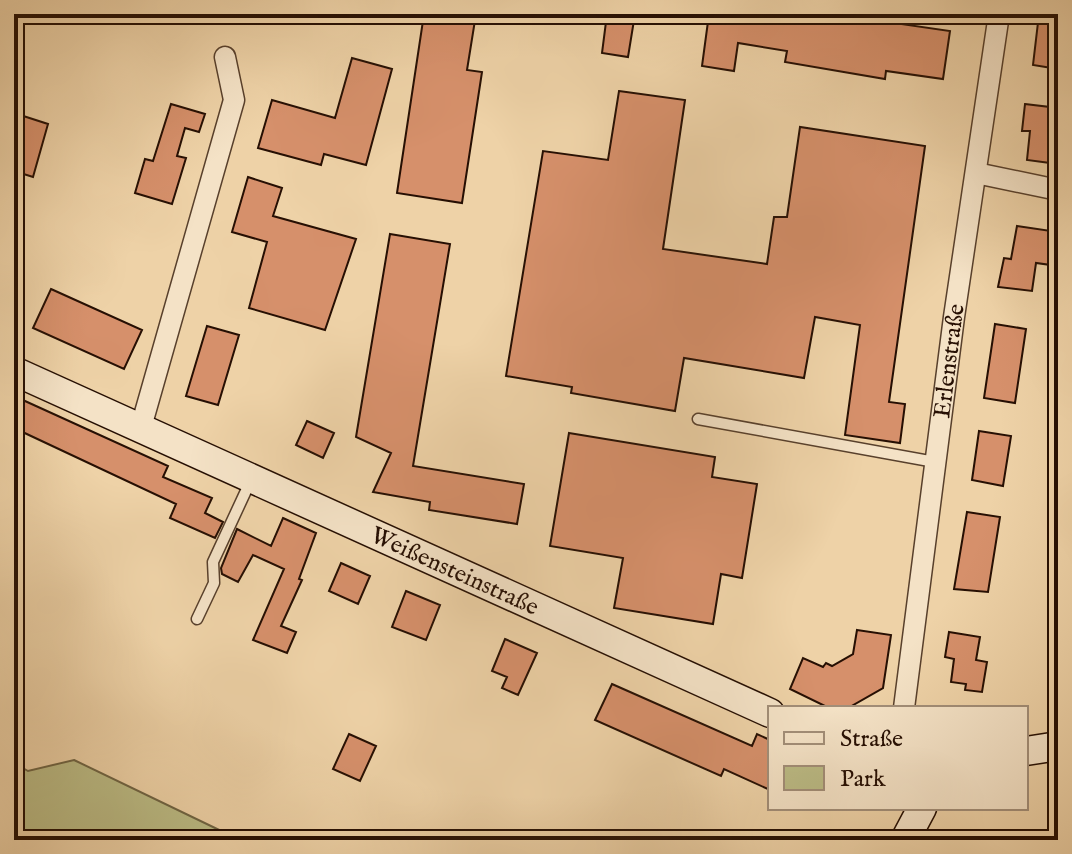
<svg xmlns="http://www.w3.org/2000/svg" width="1072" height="854" viewBox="0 0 1072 854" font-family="'IM FELL English',serif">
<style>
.green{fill:#bbbb85;stroke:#706544;stroke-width:2}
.building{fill:#d6906b;stroke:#260f03;stroke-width:2}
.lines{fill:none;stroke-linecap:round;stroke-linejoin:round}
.lane-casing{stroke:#58402c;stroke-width:13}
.street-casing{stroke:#58402c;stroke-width:23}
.secondary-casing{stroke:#260f03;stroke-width:31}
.lane{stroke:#f4e2c6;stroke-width:10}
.street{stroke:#f4e2c6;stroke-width:20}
.secondary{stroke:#f4e2c6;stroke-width:28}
.labels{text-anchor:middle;stroke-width:6;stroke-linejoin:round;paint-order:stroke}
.street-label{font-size:24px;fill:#260f03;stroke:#f4e2c6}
</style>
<rect width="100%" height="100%" fill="#eed2a7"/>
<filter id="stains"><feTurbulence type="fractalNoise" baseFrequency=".0025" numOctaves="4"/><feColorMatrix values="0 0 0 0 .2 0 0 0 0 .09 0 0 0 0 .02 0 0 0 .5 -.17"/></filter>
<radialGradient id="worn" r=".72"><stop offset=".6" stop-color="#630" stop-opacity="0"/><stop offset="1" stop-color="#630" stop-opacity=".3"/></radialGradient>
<!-- green -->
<path class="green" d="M74,760L240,840H14V763L28,771Z"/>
<!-- building -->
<path class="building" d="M424,14H476L467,70L482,72L462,203L397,193Z
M607,14H635L628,57L602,53Z
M709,14H896L894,23L950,31L943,79L886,71L885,79L785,62L787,51L738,43L734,71L702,66Z
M1039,14H1058V69L1033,65Z
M352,58L392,69L366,165L324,154L321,165L258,148L272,100L335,118Z
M619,91L685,100L663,249L767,264L774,217H787L800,127L925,146L889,402L905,404L900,443L845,435L860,325L815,317L804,378L684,358L675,411L571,393L572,387L506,376L543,151L608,160Z
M171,104L205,114L199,132L185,128L177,156L186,158L172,204L135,193L145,159L153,161Z
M1025,104L1058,108V164L1027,160L1030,131H1022Z
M14,113L48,124L33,177L14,171Z
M248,177L282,188L273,216L356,239L325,330L249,308L267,242L232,232Z
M1017,226L1058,232V266L1036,263L1032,291L998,287L1004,258L1011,259Z
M390,234L450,244L413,466L524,484L517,524L429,510L430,502L373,492L391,453L356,437Z
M51,289L142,330L124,369L33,328Z
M995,324L1026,329L1015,403L984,398Z
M207,326L239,335L218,405L186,396Z
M14,396L168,466L163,477L212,498L205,513L223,522L215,538L170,518L176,504L14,428Z
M307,421L334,433L323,458L296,445Z
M979,431L1011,436L1003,486L972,480Z
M569,433L715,457L712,477L757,484L742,578L721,574L713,624L614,608L623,558L550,546Z
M967,512L1000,517L988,592L954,589Z
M283,518L316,533L299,579L302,580L281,626L296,632L287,653L253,640L284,569L253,555L238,582L222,574L221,568L237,529L271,546Z
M341,563L370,576L358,604L329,591Z
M406,591L440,605L426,640L392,627Z
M857,630L891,635L883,688L848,708H829L790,689L803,658L823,667L826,663L832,666L853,654Z
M949,632L980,637L976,660L987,662L982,692L965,690L966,684L951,682L954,659L945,657Z
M505,639L537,653L518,695L502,688L507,677L492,671Z
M612,684L752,746L757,734L770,740V790L724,769L721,776L595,720Z
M349,734L376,746L360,781L333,769Z"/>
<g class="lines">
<defs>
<path id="lane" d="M698,419L935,462
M197,619L214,583L213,562L251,480"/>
<g id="street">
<path d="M976,173L1058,190"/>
<path d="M141,427L234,100L225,57"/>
<path id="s1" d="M904,708L954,317L999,14"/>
</g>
<g id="secondary">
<path id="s2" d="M14,371L770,713"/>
<path d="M1026,751L1058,746"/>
<path d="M905,840L922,808"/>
</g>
</defs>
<!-- lane casing -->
<use href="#lane" class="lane-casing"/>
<!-- street casing -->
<use href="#street" class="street-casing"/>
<!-- secondary casing -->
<use href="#secondary" class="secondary-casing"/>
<!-- lane -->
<use href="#lane" class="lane"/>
<!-- street -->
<use href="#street" class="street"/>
<!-- secondary -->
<use href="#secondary" class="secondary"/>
</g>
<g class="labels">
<!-- street labels -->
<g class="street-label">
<text dy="8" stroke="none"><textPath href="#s1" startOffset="350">Erlenstraße</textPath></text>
<text dy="8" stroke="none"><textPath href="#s2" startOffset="484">Weißensteinstraße</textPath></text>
</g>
</g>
<!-- margin -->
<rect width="1072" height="854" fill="none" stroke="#eed2a7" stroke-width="48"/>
<rect x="16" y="16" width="1040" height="822" fill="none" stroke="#260f03" stroke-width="4"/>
<rect x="24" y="24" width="1024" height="806" fill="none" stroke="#260f03" stroke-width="2"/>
<!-- legend -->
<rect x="768" y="706" width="260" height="104" fill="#f4e2c6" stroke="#a28e78" stroke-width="2"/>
<rect x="784" y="732" width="40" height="12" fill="#f4e2c6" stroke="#a28e78" stroke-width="2"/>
<text x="840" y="746" font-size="24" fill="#260f03">Straße</text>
<rect x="784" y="766" width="40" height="24" fill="#bbbb85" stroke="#a28e78" stroke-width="2"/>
<text x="840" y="786" font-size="24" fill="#260f03">Park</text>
<rect width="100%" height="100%" filter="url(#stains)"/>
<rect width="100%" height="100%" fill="url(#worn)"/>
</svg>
